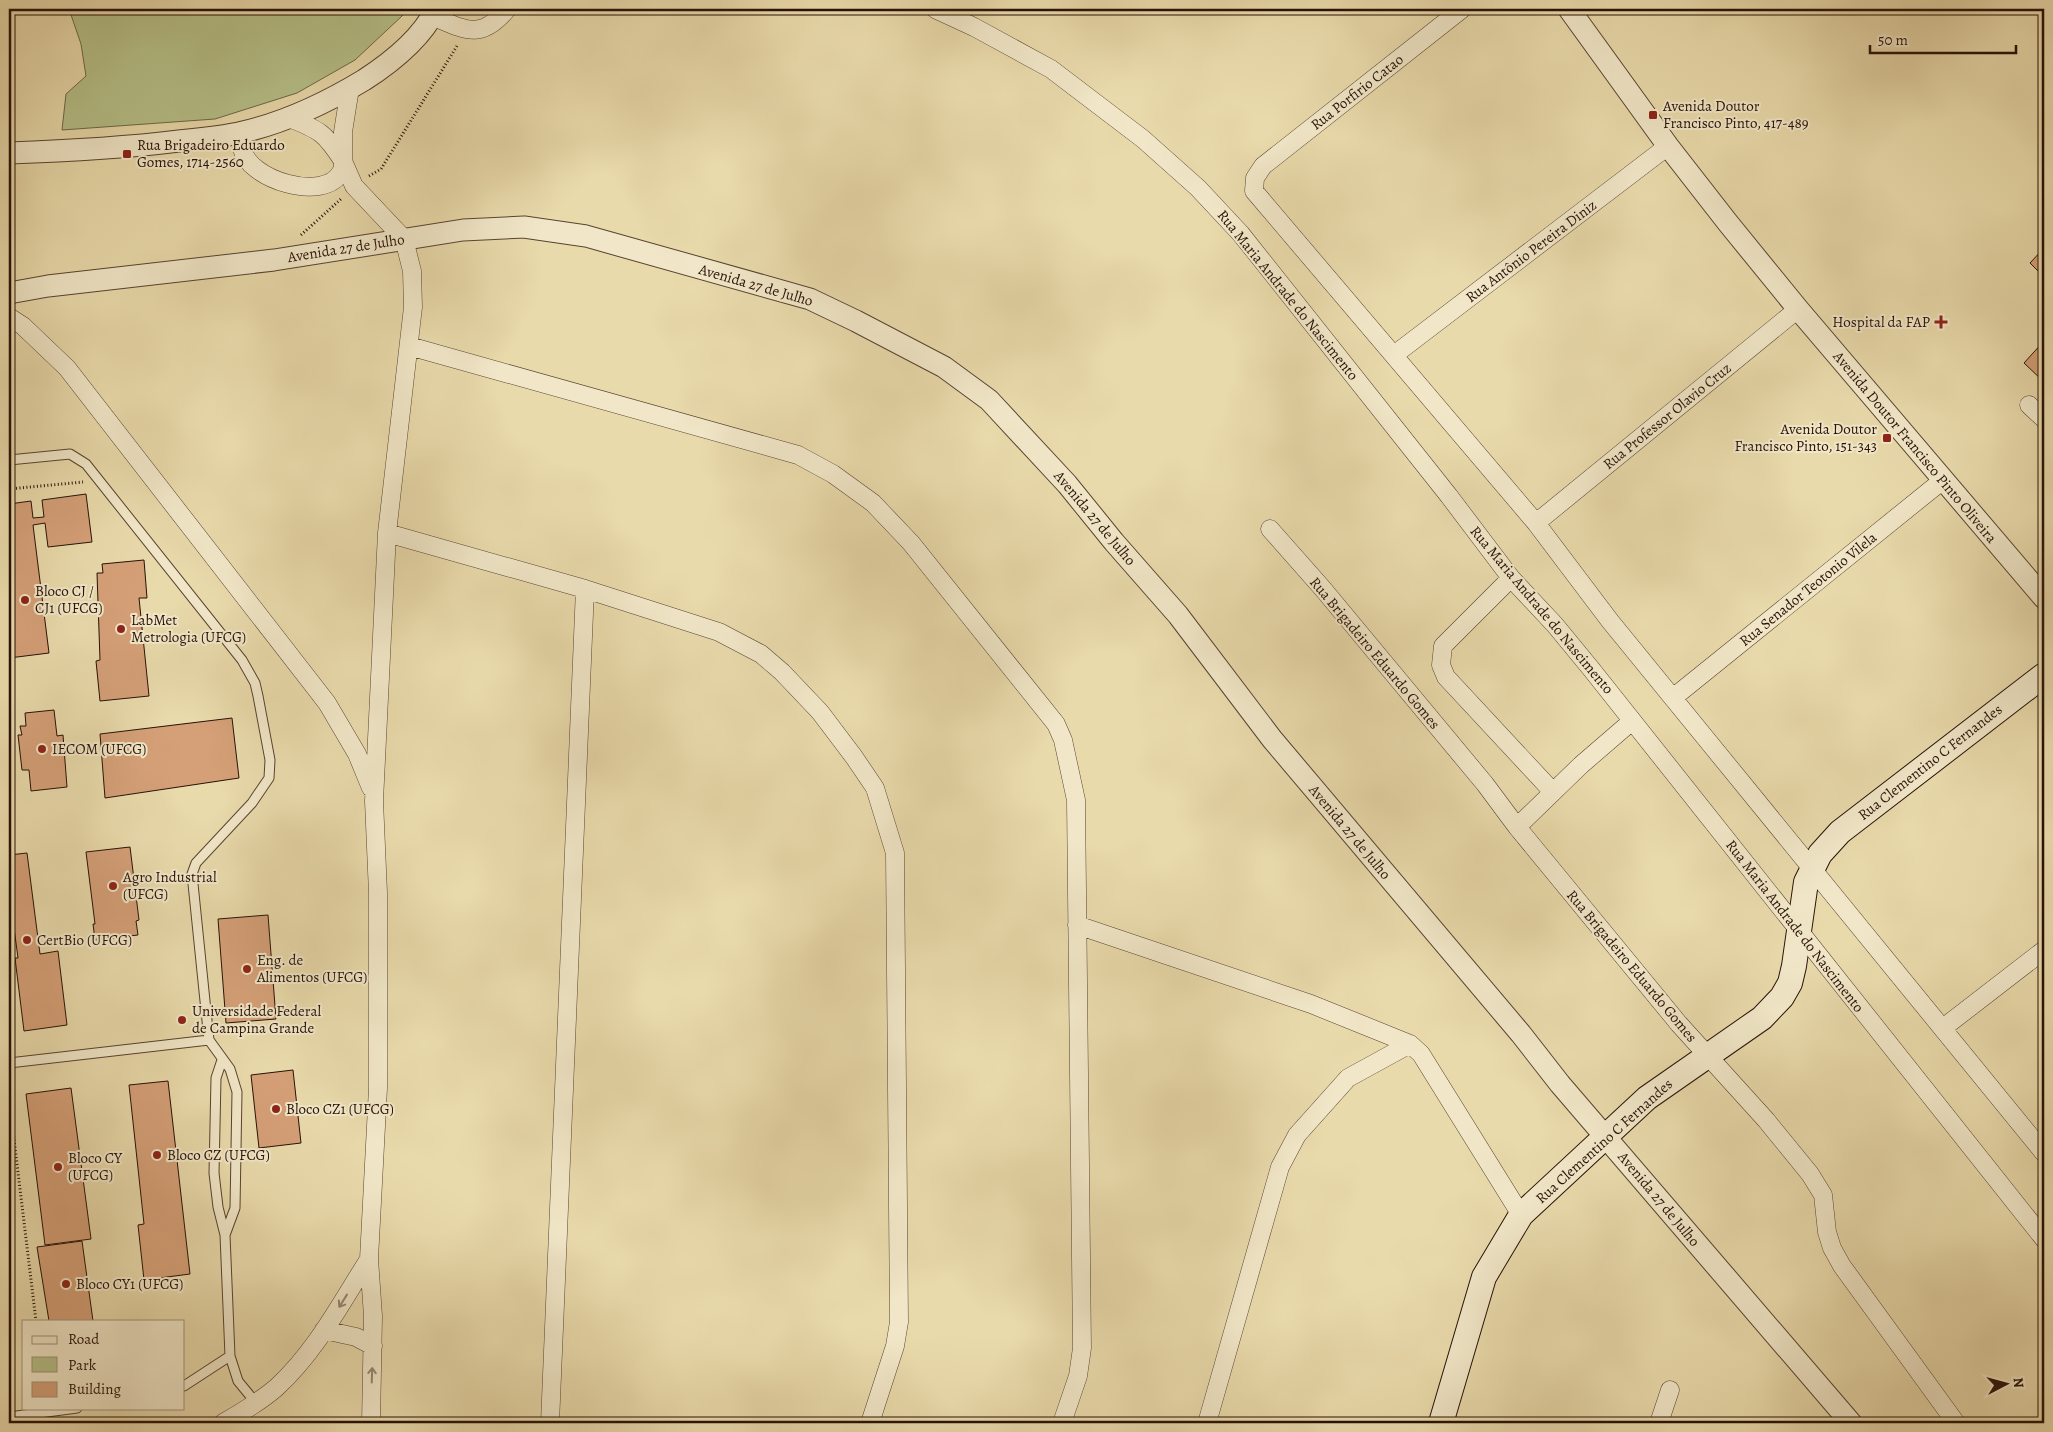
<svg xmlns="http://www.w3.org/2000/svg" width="2053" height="1432" viewBox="0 0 2053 1432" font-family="Alegreya,serif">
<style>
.green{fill:#b6c089;stroke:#6e6848}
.building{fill:#d5a078;stroke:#271107}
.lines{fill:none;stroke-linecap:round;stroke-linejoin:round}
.service-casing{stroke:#584330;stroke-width:11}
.minor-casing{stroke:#584330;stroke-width:19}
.tertiary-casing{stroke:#584330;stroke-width:23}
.secondary-casing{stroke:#271107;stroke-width:26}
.path{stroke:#271107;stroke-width:3;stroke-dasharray:1 2.5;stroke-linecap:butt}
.service{stroke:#f1e7c8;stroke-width:9}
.minor{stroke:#f1e7c8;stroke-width:18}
.tertiary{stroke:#f1e7c8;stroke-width:21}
.secondary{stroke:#f1e7c8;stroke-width:24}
.oneway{stroke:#968771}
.poi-dot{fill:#8f2418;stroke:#f1e7c8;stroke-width:2}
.labels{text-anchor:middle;stroke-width:4;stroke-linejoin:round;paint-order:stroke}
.street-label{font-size:15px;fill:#271107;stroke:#f1e7c8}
.poi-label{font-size:15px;fill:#271107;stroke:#f1e7c8;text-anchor:start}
</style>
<rect width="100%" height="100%" fill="#e9daab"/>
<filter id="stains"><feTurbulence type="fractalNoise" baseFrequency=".004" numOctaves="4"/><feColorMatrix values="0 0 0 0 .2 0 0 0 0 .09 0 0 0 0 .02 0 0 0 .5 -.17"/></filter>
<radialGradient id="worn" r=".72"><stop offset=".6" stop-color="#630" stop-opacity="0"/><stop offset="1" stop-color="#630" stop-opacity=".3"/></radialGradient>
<!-- green -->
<path class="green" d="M69,9H406L402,16L355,60L297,93L215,119L62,130L66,94L86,76L81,44Z"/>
<!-- building -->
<path class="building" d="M2044,248V277L2030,263Z
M2044,341V382L2024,363Z
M86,494L92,542L48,547L45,523L33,525L49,653L9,658V504L31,501L33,518L44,517L42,500Z
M144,560L147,598H139L149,696L100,701L96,661L100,660L97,573H103L102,564Z
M54,710L57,736L63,735L67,787L31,791L29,770H22L18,735H22L20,726H26L25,713Z
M232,718L239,778L105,798L100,734Z
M130,847L139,920L136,921L138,935L95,940L93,924H95L86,852Z
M27,853L40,954L58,951L67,1025L24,1031L15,958H18L14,928L9,929V855Z
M268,915L276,1019L226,1023L218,919Z
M293,1070L301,1143L259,1148L251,1075Z
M168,1081L190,1274L144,1280L138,1225L144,1224L129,1085Z
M71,1088L91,1239L45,1245L26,1094Z
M82,1241L93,1321H49L37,1247Z"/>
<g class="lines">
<defs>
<path id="service" d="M9,460L70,454L86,464L242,660L255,683L258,696L270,760L269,778L252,803L196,863L192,874L209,1040L230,1069L237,1092L235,1208L225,1235
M9,1063L209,1040
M230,1356L238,1381L256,1403
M184,1386L230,1356L225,1235L218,1207L214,1173L216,1078L222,1060
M9,1417L77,1408"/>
<path id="minor" d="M935,9L974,27L1051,69L1143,139L1198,188L1241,234L1449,496L1511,578L1555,625L1592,670L2044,1239
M1462,9L1263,166L1255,178L1254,191L1536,523L1610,621L2044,1153
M432,16C465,30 481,41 507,9
M350,88L343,132V161L354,186L404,239L412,271L413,307L387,533L374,801L378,893V1088L369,1259L373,1316L371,1423
M242,132C242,137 241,143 242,148C247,180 325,203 341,172C343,170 343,164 343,161C325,133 320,130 289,118
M9,317L23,326L67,368L327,703L357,754L371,788
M409,346L798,455L833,474L873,503L911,543L1056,724L1063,740L1076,800L1082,1348L1078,1376L1062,1423
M1394,355L1668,146
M2029,405L2044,419
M1536,523L1798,309
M1270,529L1323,589L1485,784L1517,827L1679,1024L1766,1120L1810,1174L1823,1195L1827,1232L1832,1248L1842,1266L1956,1423
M387,533L585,589L719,632L761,654L782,672L820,712L854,757L875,788L895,853L899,1322L895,1346L870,1423
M1511,578L1443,646L1441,665L1446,677L1553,792
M1674,697L1943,480
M1517,827L1581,765L1632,721
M1077,925L1311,1004L1410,1044L1421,1054L1521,1215
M1943,1028L2044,950
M324,1330L356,1337L373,1346
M223,1423C242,1412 261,1401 277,1387C316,1351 341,1303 369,1259
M550,1423L585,589
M1207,1423L1280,1167L1297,1135L1348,1078L1410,1044
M1659,1423L1670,1390"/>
<path id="tertiary" d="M1569,9L1668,146L1728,223L1798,309L2044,598
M9,153C66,151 122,148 179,141C200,139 222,137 243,132C286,122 326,103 364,80C392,62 421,39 436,9
M9,293L48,286L274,260L463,230L524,227L586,236L810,299L856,321L944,367L989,400L1067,484L1114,542L1178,615L1272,739L1521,1034L1560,1084L1851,1423"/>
<path id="secondary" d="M1441,1423L1484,1277L1521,1215L1647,1098L1762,1018L1782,997L1790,983L1794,966L1806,882L1820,854L1840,832L2044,675"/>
</defs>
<!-- service casing -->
<use href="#service" class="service-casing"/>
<!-- minor casing -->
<use href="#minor" class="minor-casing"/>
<!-- tertiary casing -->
<use href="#tertiary" class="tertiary-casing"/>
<!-- secondary casing -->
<use href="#secondary" class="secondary-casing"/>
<!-- path -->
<path class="path" d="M369,176L381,169L457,46
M301,235L341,199
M9,489L83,482
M9,835V841
M9,1026L11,1046L9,1047
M9,1098L36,1321"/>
<!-- service -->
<use href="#service" class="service"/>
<!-- minor -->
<use href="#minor" class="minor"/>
<!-- tertiary -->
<use href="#tertiary" class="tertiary"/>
<!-- secondary -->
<use href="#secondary" class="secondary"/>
</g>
<!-- one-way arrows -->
<defs><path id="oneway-shaft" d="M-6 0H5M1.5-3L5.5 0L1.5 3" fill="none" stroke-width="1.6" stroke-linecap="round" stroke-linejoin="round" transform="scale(1.25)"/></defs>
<g class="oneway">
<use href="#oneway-shaft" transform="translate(343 1301) rotate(122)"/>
<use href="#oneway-shaft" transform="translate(372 1375) rotate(-88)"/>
</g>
<!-- markers -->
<g class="poi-dot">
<rect x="1648" y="110" width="10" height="10" rx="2.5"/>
<rect x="122" y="149" width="10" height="10" rx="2.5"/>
<path d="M1938.5 314.5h5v5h5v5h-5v5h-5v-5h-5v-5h5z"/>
<rect x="1882" y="433" width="10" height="10" rx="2.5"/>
<circle cx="25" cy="600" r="5"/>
<circle cx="121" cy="629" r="5"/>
<circle cx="42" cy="749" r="5"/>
<circle cx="113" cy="886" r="5"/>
<circle cx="27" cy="940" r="5"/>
<circle cx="247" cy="969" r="5"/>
<circle cx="182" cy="1020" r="5"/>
<circle cx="276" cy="1109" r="5"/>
<circle cx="157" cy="1155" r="5"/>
<circle cx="58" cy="1167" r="5"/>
<circle cx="66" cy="1284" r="5"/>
</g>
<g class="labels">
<!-- street labels -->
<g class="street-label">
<text transform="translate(1357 92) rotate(-38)" y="5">Rua Porfirio Catao</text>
<text transform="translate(346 248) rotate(-9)" y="5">Avenida 27 de Julho</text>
<text transform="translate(1531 251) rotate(-37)" y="5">Rua Antônio Pereira Diniz</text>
<text transform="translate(756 285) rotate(16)" y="5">Avenida 27 de Julho</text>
<text transform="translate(1288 295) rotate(51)" y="5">Rua Maria Andrade do Nascimento</text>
<text transform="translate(1667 416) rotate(-39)" y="5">Rua Professor Olavio Cruz</text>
<text transform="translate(1915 447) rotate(50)" y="5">Avenida Doutor Francisco Pinto Oliveira</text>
<text transform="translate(1095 518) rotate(50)" y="5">Avenida 27 de Julho</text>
<text transform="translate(1808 589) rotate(-39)" y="5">Rua Senador Teotonio Vilela</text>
<text transform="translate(1542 610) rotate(50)" y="5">Rua Maria Andrade do Nascimento</text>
<text transform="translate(1375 653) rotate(50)" y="5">Rua Brigadeiro Eduardo Gomes</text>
<text transform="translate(1930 762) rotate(-38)" y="5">Rua Clementino C Fernandes</text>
<text transform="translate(1350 832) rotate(50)" y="5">Avenida 27 de Julho</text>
<text transform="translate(1795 926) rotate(52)" y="5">Rua Maria Andrade do Nascimento</text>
<text transform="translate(1632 966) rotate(50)" y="5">Rua Brigadeiro Eduardo Gomes</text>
<text transform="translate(1604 1141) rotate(-42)" y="5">Rua Clementino C Fernandes</text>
<text transform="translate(1659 1199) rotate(50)" y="5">Avenida 27 de Julho</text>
</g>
<!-- poi labels -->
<g class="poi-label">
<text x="1663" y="111">Avenida Doutor<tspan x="1663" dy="17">Francisco Pinto, 417-489</tspan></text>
<text x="137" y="150">Rua Brigadeiro Eduardo<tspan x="137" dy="17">Gomes, 1714-2560</tspan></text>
<text x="1930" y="327" text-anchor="end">Hospital da FAP</text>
<text x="1877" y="434" text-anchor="end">Avenida Doutor<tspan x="1877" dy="17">Francisco Pinto, 151-343</tspan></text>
<text x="35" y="596">Bloco CJ /<tspan x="35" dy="17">CJ1 (UFCG)</tspan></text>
<text x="131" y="625">LabMet<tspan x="131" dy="17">Metrologia (UFCG)</tspan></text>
<text x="52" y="754">IECOM (UFCG)</text>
<text x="123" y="882">Agro Industrial<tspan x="123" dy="17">(UFCG)</tspan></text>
<text x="37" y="945">CertBio (UFCG)</text>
<text x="257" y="965">Eng. de<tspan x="257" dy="17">Alimentos (UFCG)</tspan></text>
<text x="192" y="1016">Universidade Federal<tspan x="192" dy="17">de Campina Grande</tspan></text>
<text x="286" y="1114">Bloco CZ1 (UFCG)</text>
<text x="167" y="1160">Bloco CZ (UFCG)</text>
<text x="68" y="1163">Bloco CY<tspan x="68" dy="17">(UFCG)</tspan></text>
<text x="76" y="1289">Bloco CY1 (UFCG)</text>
</g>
</g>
<!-- margin -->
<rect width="2053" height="1432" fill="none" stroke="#e9daab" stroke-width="30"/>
<rect x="10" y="10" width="2033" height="1412" fill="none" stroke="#271107" stroke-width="2.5"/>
<rect x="15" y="15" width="2023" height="1402" fill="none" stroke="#271107"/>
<!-- legend -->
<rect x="22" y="1320" width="162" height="90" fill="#f1e7c8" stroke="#a0917b"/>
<rect x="32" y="1336" width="25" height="8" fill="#f1e7c8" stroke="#a0917b"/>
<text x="68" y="1344" font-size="15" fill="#271107">Road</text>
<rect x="32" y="1357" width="25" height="15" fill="#b6c089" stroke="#a0917b"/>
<text x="68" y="1370" font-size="15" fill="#271107">Park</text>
<rect x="32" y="1382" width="25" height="15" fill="#d5a078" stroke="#a0917b"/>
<text x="68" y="1394" font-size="15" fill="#271107">Building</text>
<!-- north arrow -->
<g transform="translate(2006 1384) rotate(84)" stroke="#f1e7c8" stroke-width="4" paint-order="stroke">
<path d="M0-4L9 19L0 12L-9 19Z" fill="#271107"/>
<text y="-8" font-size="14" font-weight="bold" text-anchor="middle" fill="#271107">N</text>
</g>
<!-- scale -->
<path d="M1870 45v8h146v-8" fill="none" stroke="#271107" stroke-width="2.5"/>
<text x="1878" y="45" font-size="15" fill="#271107" stroke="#f1e7c8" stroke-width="4" paint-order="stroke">50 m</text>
<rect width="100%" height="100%" filter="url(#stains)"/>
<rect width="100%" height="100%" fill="url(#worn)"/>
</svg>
